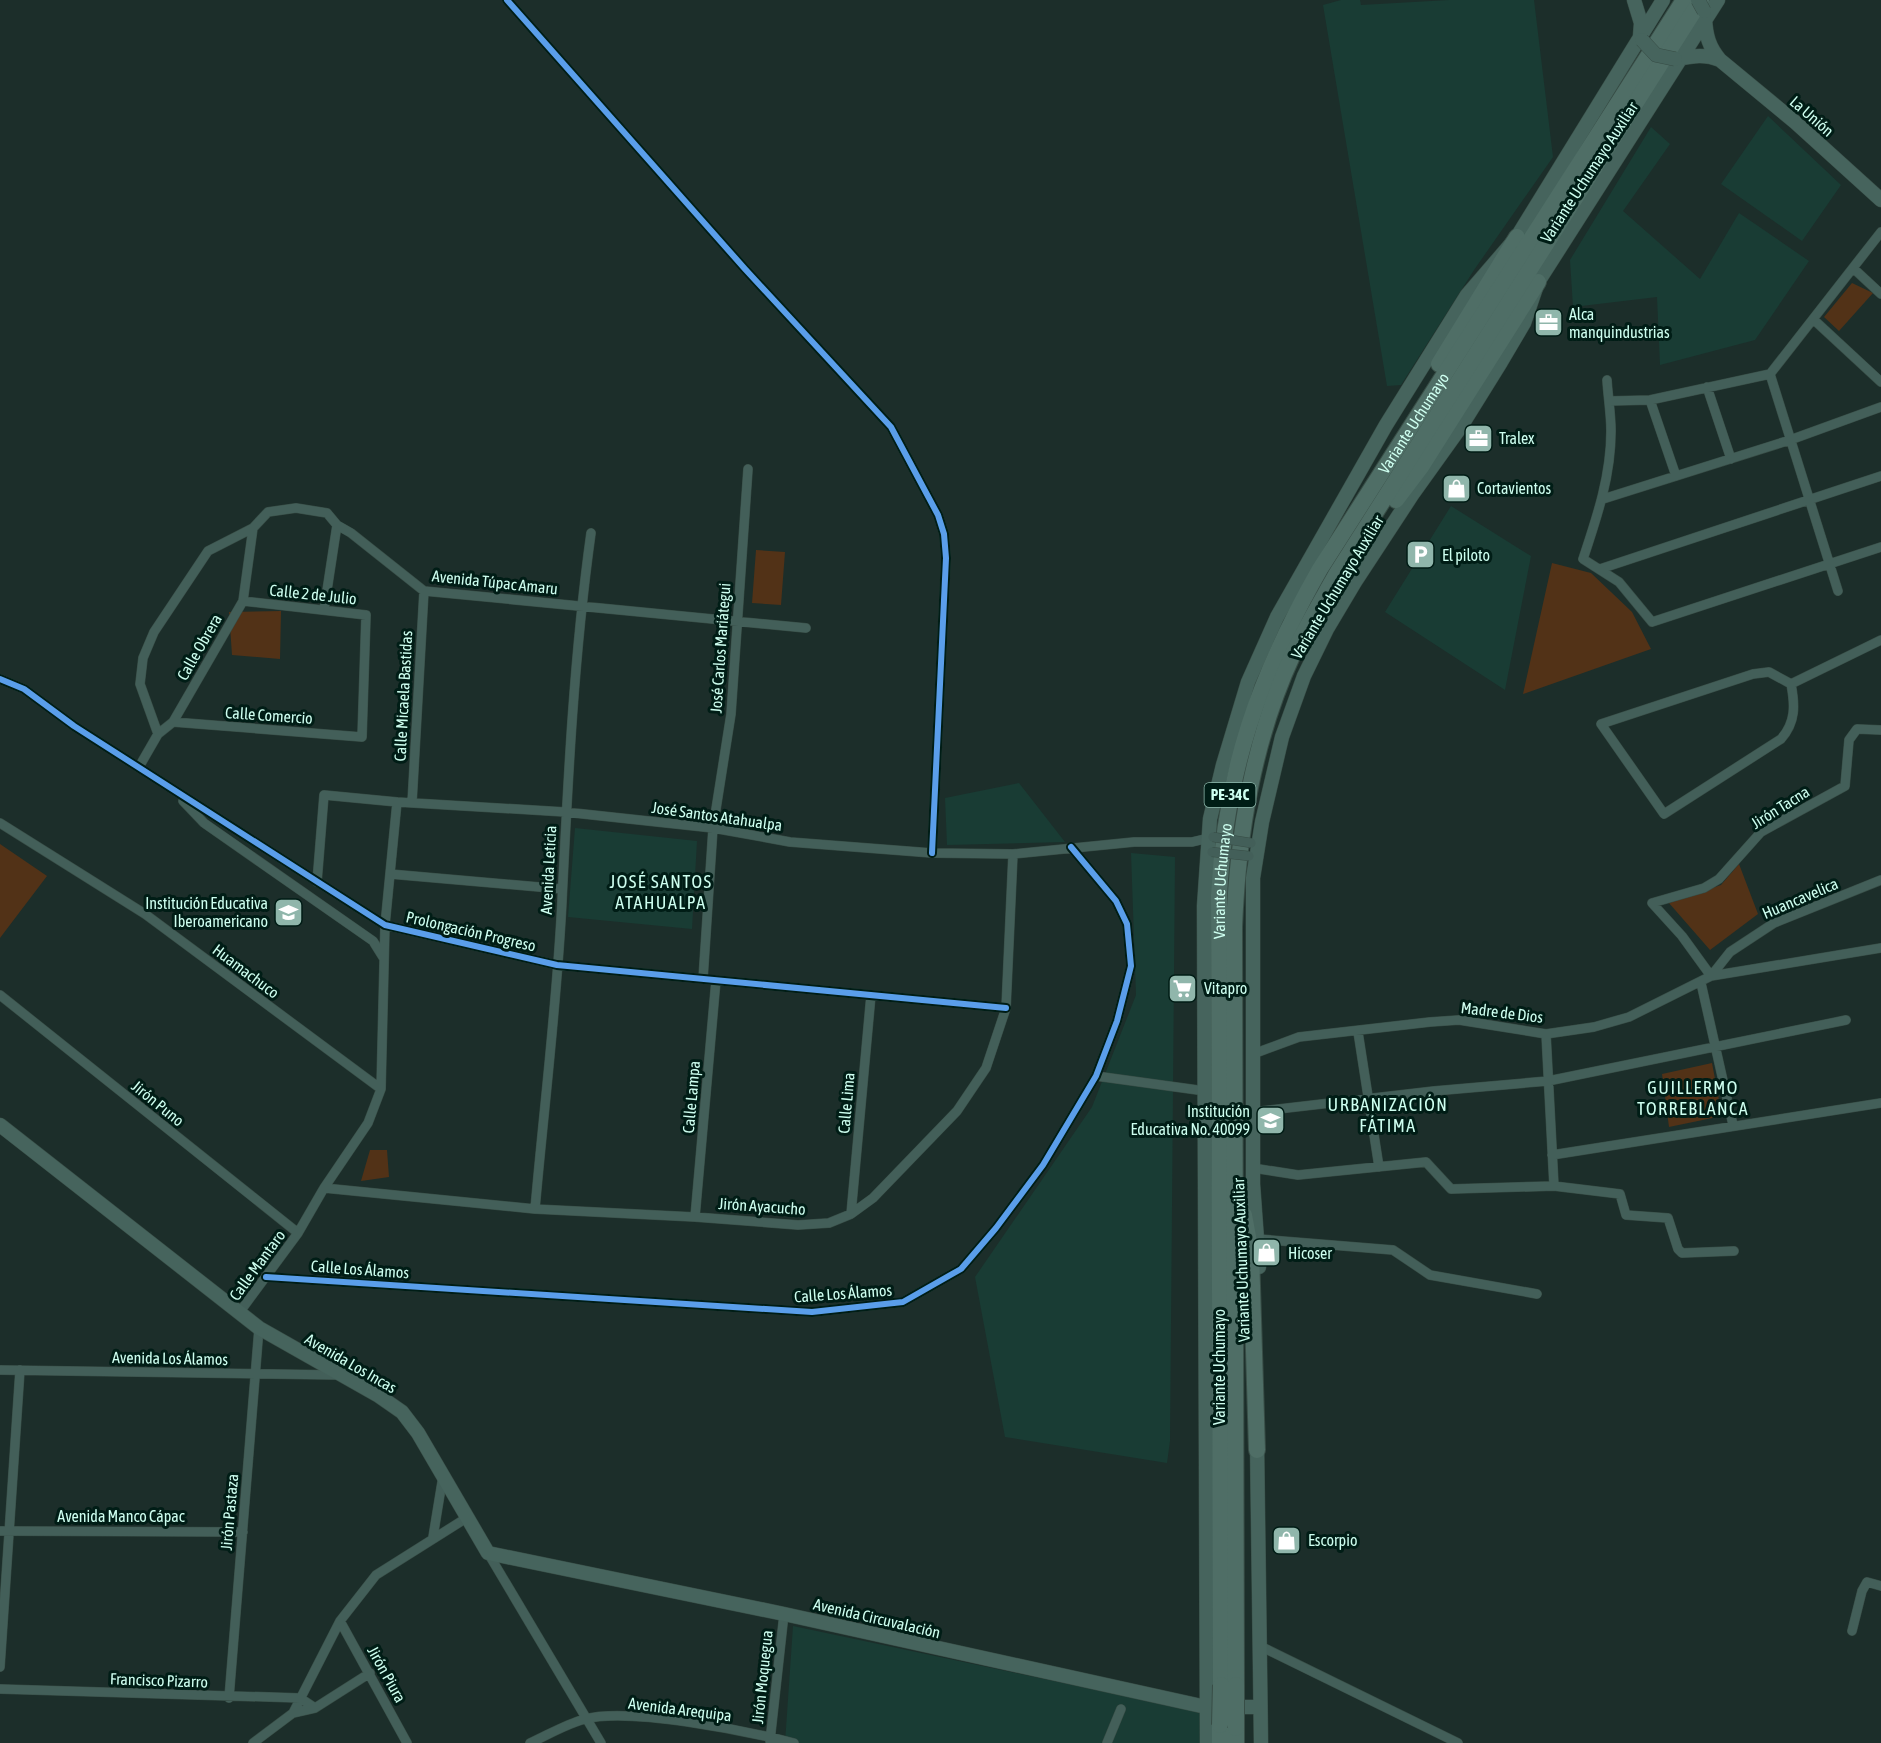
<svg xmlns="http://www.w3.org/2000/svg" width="1881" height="1743" viewBox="0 0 1881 1743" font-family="'Asap Condensed',sans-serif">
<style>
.built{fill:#193c34}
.green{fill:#523217}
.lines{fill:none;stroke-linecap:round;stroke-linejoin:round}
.street-casing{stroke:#384d46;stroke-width:10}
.secondary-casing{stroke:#384d46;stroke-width:15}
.highway-casing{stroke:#384d46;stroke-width:18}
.street{stroke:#435f59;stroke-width:9}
.secondary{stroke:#46645d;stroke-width:14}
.highway{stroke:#4f6e66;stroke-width:16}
.street-bridge-casing{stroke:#384d46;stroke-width:10;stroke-linecap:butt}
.secondary-bridge-casing{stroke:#384d46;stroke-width:15;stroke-linecap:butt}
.highway-bridge-casing{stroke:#384d46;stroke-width:18;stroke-linecap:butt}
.street-bridge{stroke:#435f59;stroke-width:9}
.secondary-bridge{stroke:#46645d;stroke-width:14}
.highway-bridge{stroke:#4f6e66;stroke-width:16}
.cycleway-casing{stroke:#001d16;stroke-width:10}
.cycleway{stroke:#5a9eea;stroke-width:6}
.labels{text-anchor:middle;stroke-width:6;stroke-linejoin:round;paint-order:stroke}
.shield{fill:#001d16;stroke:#90bbaf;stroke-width:1.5}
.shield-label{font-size:15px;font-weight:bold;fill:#cefff0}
.street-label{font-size:16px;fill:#cefff0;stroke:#001d16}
.poi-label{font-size:16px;fill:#cefff0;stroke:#001d16;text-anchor:start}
.neighbourhood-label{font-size:18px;letter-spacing:1.5px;fill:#cefff0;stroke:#001d16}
</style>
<rect width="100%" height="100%" fill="#1c2e2a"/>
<!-- built -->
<path class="built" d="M1341,0H1360L1361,5L1449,0H1534L1553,157L1474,270L1401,385L1387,386L1323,5Z
M1768,116L1841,185L1802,241L1721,184Z
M1651,127L1670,144L1623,211L1700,279L1739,213L1809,261L1755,340L1660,365L1657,297L1573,307L1570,260Z
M1451,506L1531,556L1505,690L1385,612Z
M1019,783L1065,842L947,845L945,798Z
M575,828L697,841L692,929L568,917Z
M1131,853L1175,857L1170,1441L1167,1463L1005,1437L975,1277L1092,1107L1136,995Z
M793,1626L1201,1712V1743H785Z"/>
<!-- green -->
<path class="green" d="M1852,283L1873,293L1839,331L1824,317Z
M756,550L785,552L781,605L752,603Z
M1552,563L1591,573L1632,612L1651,649L1523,694Z
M281,611L280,659L232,655L229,612Z
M0,844L47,876L0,938Z
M1739,864L1758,914L1710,950L1669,903L1721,885Z
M1712,1063L1722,1116L1669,1127L1662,1074Z
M370,1150H387L389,1177L361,1181Z"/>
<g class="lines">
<defs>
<path id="street" d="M507,0L745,269L891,427L938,515L944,534L946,558L932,853
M1853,268L1881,294
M1813,319L1881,382
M1770,374L1838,591
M1607,380C1608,397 1611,414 1611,431C1611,476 1597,517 1583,559L1619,582L1652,622L1881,547
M1707,387L1731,459
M1650,400L1676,476
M1609,401L1650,400L1770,374L1881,232
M1603,499L1790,440L1881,407
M1600,569L1881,476
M324,610L337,525
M1769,672L1791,684C1795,705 1796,722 1781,739L1664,814L1601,724L1753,674Z
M0,679L24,689L74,726L385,925L557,965L1006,1008
M1791,684L1881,640
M173,722L362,737L366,615L243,601
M158,734L140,684L143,658L154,632L208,551L253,528L268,512L296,508L327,513L337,525L351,533L424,591L806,628
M139,767L158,734L173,722L243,601L253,528
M183,801L204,823L373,941L383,957
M412,803L424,591
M0,823L145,914L381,1089
M390,874L562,889
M317,882L324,795L397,802L565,812L713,828L790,842L932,853L1013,854L1134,842H1192L1213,837
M1711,976L1682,936L1652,903L1704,888L1719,879L1761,832L1845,786L1849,740L1857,729L1881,730
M1711,976L1730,952L1774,923L1881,880
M703,979L713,828L731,714L748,469
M1701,983L1733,1125
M0,995L298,1233
M1358,1032L1379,1167
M1546,1034L1554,1186
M1253,1054L1299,1037L1430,1022L1459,1020L1546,1034L1594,1027L1629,1017L1711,976L1881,948
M1096,1076L1205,1091
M1253,1112L1434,1091L1548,1081L1846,1020
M1552,1155L1881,1103
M1253,1168L1298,1175L1426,1162L1451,1189L1554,1186L1620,1194L1626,1215L1668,1218L1678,1249L1682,1253L1734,1251
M324,1188L535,1209L695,1217L798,1225L829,1223L851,1214L873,1198L957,1111L986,1068L1006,1008L1013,854
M535,1209C544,1107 557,1004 562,901C568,778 574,655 591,533
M851,1214L871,995
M695,1217L716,980
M1259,1239L1393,1250L1430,1275L1537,1294
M266,1277L812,1312L903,1302L961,1269L996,1228L1043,1165L1096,1076L1117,1021L1131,966L1127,924L1116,901L1071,847
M239,1313L298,1233L324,1188L368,1123L381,1089L385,925L397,802
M0,1370L339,1375
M0,1531L243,1532
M433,1537L443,1476
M488,1553L601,1743
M340,1621L407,1743
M1852,1631L1862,1591L1867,1582L1881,1586
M1260,1646L1458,1743
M0,1667L20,1370
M0,1689L300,1698L315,1708
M229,1698L259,1328
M293,1713L340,1621L376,1575L468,1517
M770,1741L784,1614
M253,1743L293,1713L315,1708L370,1673
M530,1743C548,1735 566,1724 585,1719C629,1707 747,1731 794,1743
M1107,1743L1121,1709"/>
<path id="secondary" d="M1634,0L1641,23L1640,36
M1705,19C1706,36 1709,47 1720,60L1795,122L1881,200
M1678,59C1694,56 1704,54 1720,60
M0,1125L259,1328L379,1396L402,1412L418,1433L488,1553L784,1614L1206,1707H1260
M1259,1267L1253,1184V878L1262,822L1282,737L1304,676L1327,629L1355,582L1412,495L1460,428L1501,362L1524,323L1538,282L1718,0
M1257,1442L1261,1743
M1207,1743L1204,906L1210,819L1223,765L1248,682L1277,617L1386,425L1467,295L1517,237L1663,0"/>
<g id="highway">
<path d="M1439,364L1517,237"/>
<path d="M1396,500L1421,467L1538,282"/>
<path d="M1244,1215L1251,1253L1257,1450"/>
<path id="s1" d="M1221,1685L1219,896C1225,772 1259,676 1320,569L1684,0"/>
<path d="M1236,1685L1234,927C1238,833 1253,740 1293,654C1306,626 1322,600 1337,573L1701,0"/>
<path d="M1220,1725V1743"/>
<path d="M1236,1728V1743"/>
</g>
</defs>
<!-- street casing -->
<use href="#street" class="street-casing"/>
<!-- secondary casing -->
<use href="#secondary" class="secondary-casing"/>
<!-- highway casing -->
<use href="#highway" class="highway-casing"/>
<!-- street -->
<use href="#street" class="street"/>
<!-- secondary -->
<use href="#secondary" class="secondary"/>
<!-- highway -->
<use href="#highway" class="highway"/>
<defs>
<path id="street-bridge" d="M1213,837L1251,843
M1212,852L1249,856"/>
<path id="secondary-bridge" d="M1698,0L1704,11
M1642,40L1656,55L1675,59"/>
<path id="highway-bridge" d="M1220,1725L1221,1685
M1236,1728V1685"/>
</defs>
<!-- street-bridge casing -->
<use href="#street-bridge" class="street-bridge-casing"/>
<!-- secondary-bridge casing -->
<use href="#secondary-bridge" class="secondary-bridge-casing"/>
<!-- highway-bridge casing -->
<use href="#highway-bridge" class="highway-bridge-casing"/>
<!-- street-bridge -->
<use href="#street-bridge" class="street-bridge"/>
<!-- secondary-bridge -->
<use href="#secondary-bridge" class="secondary-bridge"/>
<!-- highway-bridge -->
<use href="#highway-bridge" class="highway-bridge"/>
<defs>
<path id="cycleway" d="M507,0L745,269L891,427L938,515L944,534L946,558L932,853
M0,679L24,689L74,726L385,925L557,965L1006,1008
M266,1277L812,1312L903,1302L961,1269L996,1228L1043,1165L1096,1076L1117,1021L1131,966L1127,924L1116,901L1071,847"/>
</defs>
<!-- cycleway casing -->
<use href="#cycleway" class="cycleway-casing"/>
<!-- cycleway -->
<use href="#cycleway" class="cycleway"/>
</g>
<!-- icons -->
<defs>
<symbol id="office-square" viewBox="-11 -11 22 22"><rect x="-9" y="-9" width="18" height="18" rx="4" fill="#90b6ab" stroke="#001d16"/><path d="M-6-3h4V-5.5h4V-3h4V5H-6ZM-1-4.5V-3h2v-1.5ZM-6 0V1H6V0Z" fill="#fff"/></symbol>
<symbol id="shop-square" viewBox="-11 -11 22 22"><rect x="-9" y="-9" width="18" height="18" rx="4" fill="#90b6ab" stroke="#001d16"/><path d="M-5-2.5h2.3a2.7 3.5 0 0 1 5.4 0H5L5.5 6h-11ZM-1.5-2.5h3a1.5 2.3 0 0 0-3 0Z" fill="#fff"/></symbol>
<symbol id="parking-square" viewBox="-11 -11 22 22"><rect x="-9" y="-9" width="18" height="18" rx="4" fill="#90b6ab" stroke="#001d16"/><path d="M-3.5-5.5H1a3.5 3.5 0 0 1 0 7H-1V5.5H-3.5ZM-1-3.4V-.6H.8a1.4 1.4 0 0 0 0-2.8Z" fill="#fff"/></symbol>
<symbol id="school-square" viewBox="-11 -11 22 22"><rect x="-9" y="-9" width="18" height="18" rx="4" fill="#90b6ab" stroke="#001d16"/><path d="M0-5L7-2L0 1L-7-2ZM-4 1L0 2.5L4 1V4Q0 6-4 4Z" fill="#fff"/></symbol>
<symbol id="supermarket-square" viewBox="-11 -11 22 22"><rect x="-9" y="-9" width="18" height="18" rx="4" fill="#90b6ab" stroke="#001d16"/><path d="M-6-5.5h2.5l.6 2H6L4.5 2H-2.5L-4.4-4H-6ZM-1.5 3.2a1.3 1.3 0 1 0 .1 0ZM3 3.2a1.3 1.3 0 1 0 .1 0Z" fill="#fff"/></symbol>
</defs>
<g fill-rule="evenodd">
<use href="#office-square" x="1532" y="306" width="33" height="33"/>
<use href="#office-square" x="1462" y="422" width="33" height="33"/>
<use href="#shop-square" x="1440" y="472" width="33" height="33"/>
<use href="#parking-square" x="1404" y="538" width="33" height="33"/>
<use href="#school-square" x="272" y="896" width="33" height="33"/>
<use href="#supermarket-square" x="1166" y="972" width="33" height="33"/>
<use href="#school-square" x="1254" y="1104" width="33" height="33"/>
<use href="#shop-square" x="1250" y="1236" width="33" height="33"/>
<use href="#shop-square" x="1270" y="1524" width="33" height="33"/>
</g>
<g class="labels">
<!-- shield labels -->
<rect class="shield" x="1204.5" y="783" width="51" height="24" rx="4.5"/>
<g class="shield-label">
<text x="1230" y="800">PE-34C</text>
</g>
<!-- street labels -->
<g class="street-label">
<text transform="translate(1812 116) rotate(41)" y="6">La Unión</text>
<text transform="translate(1589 172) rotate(-57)" y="6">Variante Uchumayo Auxiliar</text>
<text dy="6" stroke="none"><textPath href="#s1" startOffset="1308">Variante Uchumayo</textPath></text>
<text transform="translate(495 582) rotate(6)" y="6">Avenida Túpac Amaru</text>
<text transform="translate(1337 587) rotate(-59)" y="6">Variante Uchumayo Auxiliar</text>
<text transform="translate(313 594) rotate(6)" y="6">Calle 2 de Julio</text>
<text transform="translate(199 647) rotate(-60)" y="6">Calle Obrera</text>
<text transform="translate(720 648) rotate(-86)" y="6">José Carlos Mariátegui</text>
<text transform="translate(403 696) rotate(-87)" y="6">Calle Micaela Bastidas</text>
<text transform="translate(269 715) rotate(4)" y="6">Calle Comercio</text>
<text transform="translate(1780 807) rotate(-32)" y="6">Jirón Tacna</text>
<text transform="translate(717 816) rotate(8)" y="6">José Santos Atahualpa</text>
<text transform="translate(548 870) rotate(-87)" y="6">Avenida Leticia</text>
<text dy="6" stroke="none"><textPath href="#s1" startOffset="804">Variante Uchumayo</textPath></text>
<text transform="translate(1800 898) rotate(-23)" y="6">Huancavelica</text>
<text transform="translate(471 931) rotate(13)" y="6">Prolongación Progreso</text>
<text transform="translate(246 971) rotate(37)" y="6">Huamachuco</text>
<text transform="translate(1502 1012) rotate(7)" y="6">Madre de Dios</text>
<text transform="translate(691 1097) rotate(-85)" y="6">Calle Lampa</text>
<text transform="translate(158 1103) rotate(39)" y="6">Jirón Puno</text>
<text transform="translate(846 1103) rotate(-85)" y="6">Calle Lima</text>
<text transform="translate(762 1206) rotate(4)" y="6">Jirón Ayacucho</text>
<text transform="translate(1241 1260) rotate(-92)" y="6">Variante Uchumayo Auxiliar</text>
<text transform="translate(257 1265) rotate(-54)" y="6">Calle Mantaro</text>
<text transform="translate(360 1269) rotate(4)" y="6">Calle Los Álamos</text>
<text transform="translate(843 1293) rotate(-4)" y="6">Calle Los Álamos</text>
<text transform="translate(170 1358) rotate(1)" y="6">Avenida Los Álamos</text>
<text transform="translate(351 1363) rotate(30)" y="6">Avenida Los Incas</text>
<text transform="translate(1219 1367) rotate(-90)" y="6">Variante Uchumayo</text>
<text transform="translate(229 1512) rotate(-85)" y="6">Jirón Pastaza</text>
<text x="121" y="1522">Avenida Manco Cápac</text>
<text transform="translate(877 1618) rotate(13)" y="6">Avenida Circuvalación</text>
<text transform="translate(387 1674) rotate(61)" y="6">Jirón Piura</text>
<text transform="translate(762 1677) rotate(-84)" y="6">Jirón Moquegua</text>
<text transform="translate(159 1680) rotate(2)" y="6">Francisco Pizarro</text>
<text transform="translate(680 1709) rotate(7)" y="6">Avenida Arequipa</text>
</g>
<!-- poi labels -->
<g class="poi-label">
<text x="1569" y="320">Alca<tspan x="1569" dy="18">manquindustrias</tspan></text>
<text x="1499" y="444">Tralex</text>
<text x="1477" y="494">Cortavientos</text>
<text x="1442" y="561">El piloto</text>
<text x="268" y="909" text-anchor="end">Institución Educativa<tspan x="268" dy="18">Iberoamericano</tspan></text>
<text x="1204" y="994">Vitapro</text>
<text x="1250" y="1117" text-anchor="end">Institución<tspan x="1250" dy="18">Educativa No. 40099</tspan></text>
<text x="1288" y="1259">Hicoser</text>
<text x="1308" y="1546">Escorpio</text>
</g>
<!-- neighbourhood labels -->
<g class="neighbourhood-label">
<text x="661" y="888">JOSÉ SANTOS<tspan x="661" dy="21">ATAHUALPA</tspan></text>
<text x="1693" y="1094">GUILLERMO<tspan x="1693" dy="21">TORREBLANCA</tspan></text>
<text x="1388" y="1111">URBANIZACIÓN<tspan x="1388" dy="21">FÁTIMA</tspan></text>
</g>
</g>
</svg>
